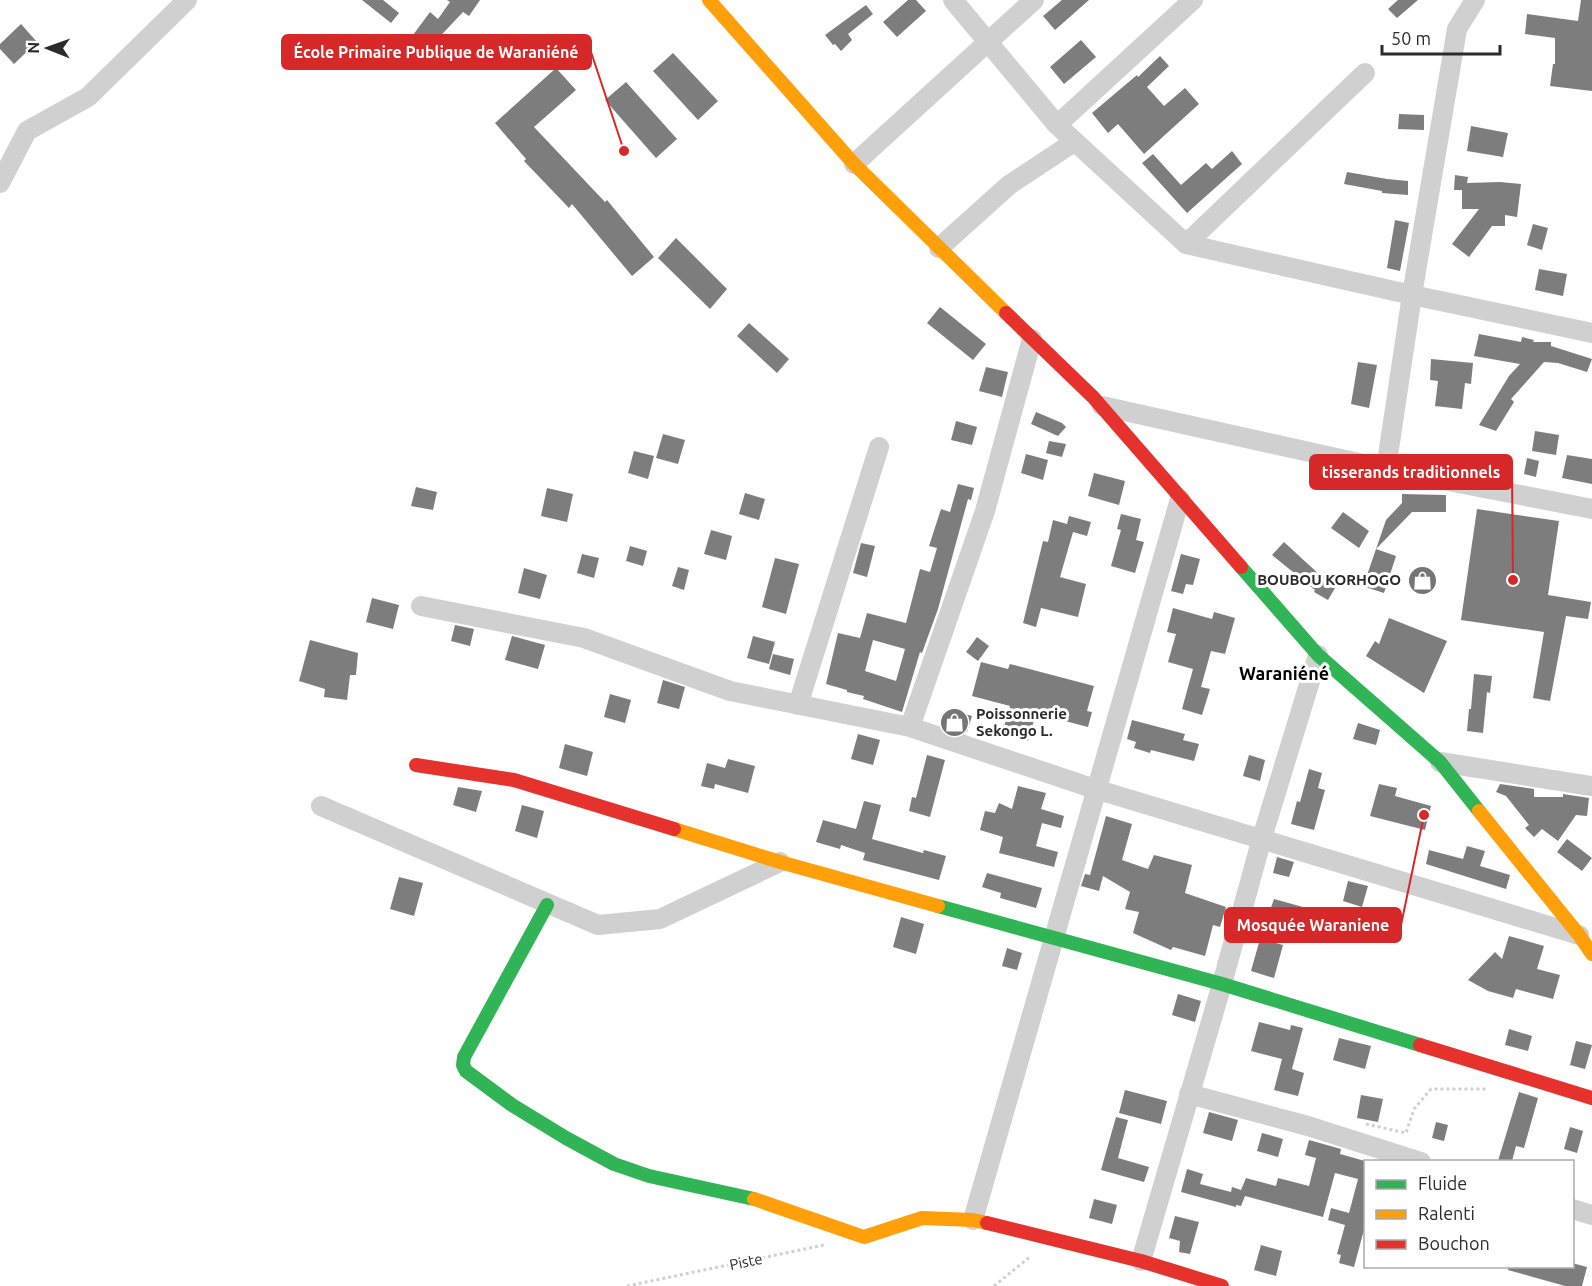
<svg xmlns="http://www.w3.org/2000/svg" width="1592" height="1286" viewBox="0 0 1592 1286" font-family="Ubuntu,sans-serif">
<style>
.building{fill:#7d7d7d;fill-rule:evenodd}
.lines{fill:none;stroke-linecap:round;stroke-linejoin:round}
.path{stroke:#d0d0d0;stroke-width:3;stroke-dasharray:3 3;stroke-linecap:butt}
.street{stroke:#d0d0d0;stroke-width:20}
.fast{stroke:#30b455;stroke-width:14}
.slow{stroke:#ff9f0a;stroke-width:14}
.jam{stroke:#e5322d;stroke-width:14}
.labels{text-anchor:middle;stroke-width:6;stroke-linejoin:round;paint-order:stroke}
.poi-label{font-size:15px;font-weight:bold;fill:#2b2b2b;stroke:#fff;text-anchor:end}
.street-label{font-size:15px;fill:#2b2b2b;stroke:#fff}
.quarter-label{font-size:18px;font-weight:bold;fill:#000;stroke:#fff}
.leader{fill:none;stroke:#d62828;stroke-width:2}
.callout-dot{fill:#d62828;stroke:#fff;stroke-width:2}
.callout{fill:#d62828;stroke:#d62828;stroke-width:2}
.callout-label{font-size:16px;text-anchor:middle;font-weight:bold;fill:#fff}
</style>
<rect width="100%" height="100%" fill="#fff"/>
<!-- building -->
<path class="building" d="M362,0H383L399,13L391,23Z
M447,0H480L469,16L463,12L430,47L413,35L430,12L438,19L450,2Z
M908,0H916L926,11L897,37L883,22Z
M1062,0H1089L1055,30L1043,16Z
M1398,0H1418L1397,18L1388,9Z
M1581,0H1592V91L1550,86L1553,64H1555V38L1525,34L1527,14L1578,21Z
M866,5L873,14L848,34L852,40L841,51L835,44L833,45L825,35Z
M21,24L37,42L14,64L0,49V44Z
M1081,40L1096,57L1064,84L1050,67Z
M673,53L718,101L698,120L653,71Z
M1160,56L1169,66L1147,87L1164,106L1185,88L1199,104L1144,154L1118,124L1108,133L1092,113L1137,75L1138,77Z
M556,68L576,90L534,127L605,202L607,200L654,257L632,276L572,204L569,208L524,161L526,159L495,123Z
M626,82L677,139L656,158L605,100Z
M1399,114L1424,115V130L1398,129Z
M1471,126L1508,133L1503,157L1467,151Z
M1232,151L1242,164L1187,213L1142,163L1153,154L1181,185L1206,163L1212,169Z
M1347,172L1387,179L1408,181V195L1382,193V191L1344,184Z
M1455,175L1468,177L1467,183L1500,182L1521,184L1517,217L1505,215V226H1492L1469,257L1452,244L1479,209H1462V190H1454Z
M1395,220L1409,223L1400,271L1387,268Z
M1533,224L1548,228L1542,250L1527,245Z
M676,238L727,289L710,309L658,258Z
M1539,269L1567,274L1563,296L1535,290Z
M940,307L986,344L973,360L927,323Z
M749,323L789,359L777,373L737,336Z
M1479,334L1521,342L1522,337L1534,340L1533,342H1551V346L1592,359L1587,372L1558,363L1544,362L1511,399L1514,402L1496,431L1479,425L1509,376L1520,364L1474,356Z
M1431,359L1473,363L1471,384L1465,383L1462,409L1435,406L1438,381L1430,380Z
M1358,362L1377,365L1369,408L1351,404Z
M986,367L1008,372L1002,397L979,391Z
M1036,412L1062,423L1066,427L1058,436L1031,424Z
M956,421L977,427L972,445L951,440Z
M1535,431L1559,435L1556,455L1532,451Z
M663,434L685,440L678,464L656,458Z
M1049,441L1066,444L1062,457L1046,453Z
M634,451L654,456L648,479L628,473Z
M1026,454L1048,460L1043,480L1021,473Z
M1567,455L1592,459V484L1562,478Z
M1527,458L1539,461L1536,477L1524,474Z
M1094,473L1125,481L1119,505L1088,496Z
M958,484L974,488L971,500L968,499L938,609L922,653L920,652L902,712L863,699L864,696L847,692V690L826,684L838,633L860,638L867,613L906,623L920,569L930,572L937,548L929,546L941,509L950,512ZM873,640L905,649L896,681L865,671Z
M416,487L437,492L433,510L411,506Z
M547,488L573,494L567,522L541,516Z
M745,493L765,499L759,520L739,514Z
M1402,494L1446,495V512H1412L1376,549L1396,556L1384,593L1365,587V581L1386,520L1402,503Z
M1477,509L1559,521L1548,595L1591,602L1588,619L1566,616L1550,701L1533,698L1544,632L1461,620Z
M1343,512L1369,531L1359,548L1331,528Z
M1121,514L1141,519L1136,540L1144,542L1135,573L1111,566L1121,530L1117,529Z
M1069,516L1091,522L1087,536L1073,532L1060,577L1086,584L1078,617L1041,608L1036,627L1023,623L1043,541L1048,542L1053,520L1067,524Z
M711,530L732,536L726,560L704,554Z
M1284,542L1322,577L1324,575L1338,583L1328,600L1314,592L1315,590L1272,555Z
M861,543L875,546L867,577L853,573Z
M630,546L647,551L643,566L626,561Z
M582,554L599,558L594,578L577,573Z
M1181,554L1200,559L1193,585L1186,584L1183,594L1171,591Z
M775,558L799,564L786,614L762,607Z
M678,567L689,570L684,590L672,586Z
M524,568L547,575L540,599L518,593Z
M372,598L399,605L393,629L366,622Z
M1173,608L1212,619L1214,612L1235,618L1225,654L1211,651L1201,687L1210,689L1202,715L1182,709L1193,669L1168,662L1176,634L1167,632Z
M1389,618L1447,641L1424,693L1366,656L1375,641L1379,644Z
M455,625L474,629L470,646L451,641Z
M512,636L545,645L538,669L505,660Z
M753,636L775,642L769,664L747,658Z
M977,637L989,646L978,661L966,652Z
M310,640L358,653L356,675H350L347,700L324,697L325,689L299,681Z
M773,654L794,659L790,675L769,669Z
M981,662L1008,669L1010,664L1094,686L1087,711L1092,712L1088,727L1065,721L1066,718L1037,710L1028,741L1002,734L1010,706L972,696Z
M1474,674L1492,676L1490,693L1487,692L1483,733L1467,731L1469,709H1471Z
M663,680L685,687L679,709L657,703Z
M610,694L631,700L625,723L604,717Z
M951,710L972,716L967,732L946,726Z
M1132,720L1185,734L1183,740L1199,744L1194,761L1151,750L1150,753L1134,748L1136,742L1127,739Z
M1358,723L1380,730L1376,745L1353,739Z
M858,734L880,740L873,765L851,759Z
M565,744L593,752L587,776L559,768Z
M927,755L945,760L930,817L909,811L912,797L916,798Z
M1249,755L1265,760L1260,781L1243,776Z
M728,759L755,766L748,793L715,784L714,789L701,786L707,763L725,768Z
M1309,769L1322,773L1318,788L1325,790L1314,830L1291,824L1297,801L1300,802Z
M1379,784L1397,788L1395,796L1431,806L1425,830L1370,816Z
M1500,784L1534,789V797H1563V794L1589,798L1587,816L1576,815L1558,841L1542,829L1534,837L1525,828L1529,825L1506,796L1496,792Z
M1018,786L1046,793L1041,809L1064,816L1061,828L1042,823L1036,846L1058,852L1054,867L999,853L1003,837L980,830L985,811L995,813L999,803L1012,809Z
M458,787L482,791L476,812L453,805Z
M864,801L881,805L872,839L923,853L924,850L946,856L939,880L863,860L865,853L841,845L840,849L816,842L823,820L856,829Z
M522,805L544,811L537,838L515,831Z
M1106,816L1132,824L1122,860L1148,869L1154,855L1192,865L1185,893L1226,907L1220,927L1213,925L1205,956L1173,947L1171,950L1133,933L1139,912L1125,909L1130,892L1103,876L1099,891L1081,886L1085,874L1090,875Z
M1567,839L1592,858L1582,871L1557,852Z
M1467,846L1485,851L1480,866L1510,875L1506,889L1426,864L1429,850L1463,859Z
M1277,857L1294,862L1289,877L1273,873Z
M987,873L1042,888L1036,908L1000,898L1001,893L982,887Z
M399,877L423,883L414,916L390,909Z
M1348,881L1368,886L1362,907L1343,901Z
M1274,899L1332,915L1328,932L1283,920L1276,943L1283,945L1274,978L1251,971L1260,939Z
M901,917L924,924L916,954L893,947Z
M1509,936L1544,946L1537,969L1560,975L1553,999L1516,989L1513,998L1488,991L1468,980L1495,952L1502,959Z
M1007,948L1022,953L1017,970L1002,966Z
M1178,994L1201,1001L1195,1022L1172,1015Z
M1259,1022L1290,1030L1291,1025L1303,1028L1292,1069L1304,1073L1298,1096L1274,1090L1282,1059L1251,1051Z
M1509,1029L1532,1036L1528,1051L1505,1045Z
M1339,1038L1371,1046L1365,1069L1333,1060Z
M1576,1041L1592,1045L1585,1069L1570,1065Z
M1125,1090L1167,1101L1161,1124L1119,1113Z
M1519,1092L1538,1098L1524,1148L1516,1146L1512,1161H1498Z
M1361,1095L1383,1099L1378,1122L1357,1118Z
M1209,1112L1238,1120L1232,1141L1203,1133Z
M1116,1117L1128,1120L1118,1158L1149,1167L1144,1182L1101,1170Z
M1436,1122L1448,1125L1444,1141L1432,1138Z
M1570,1127L1583,1131L1577,1153L1564,1149Z
M1262,1133L1283,1139L1278,1157L1257,1151Z
M1309,1140L1341,1149L1340,1154L1365,1161V1226L1354,1267L1339,1263L1341,1255L1337,1254L1345,1225L1328,1220L1331,1208L1349,1213L1358,1179L1335,1173L1323,1217L1245,1196L1241,1206L1236,1205V1207L1181,1192L1187,1169L1203,1174L1200,1184L1231,1192L1232,1187L1241,1190L1246,1178L1276,1186L1278,1178L1309,1186L1316,1158L1305,1155Z
M1094,1199L1117,1205L1112,1224L1089,1218Z
M1175,1216L1199,1222L1190,1254L1179,1252L1180,1241L1169,1238Z
M1261,1245L1282,1251L1276,1276L1254,1270Z
M1572,1263L1587,1267L1582,1286H1565L1508,1270L1509,1266H1572Z"/>
<g class="lines">
<!-- path -->
<path class="path" d="M1366,1124L1406,1133L1414,1109L1431,1089H1488
M627,1286L824,1245
M994,1286L1031,1256"/>
<!-- street -->
<path class="street" d="M953,0L1057,125L1186,244L1412,295L1592,333
M1057,125L1193,0
M854,164L1034,0
M0,183L27,131L88,97L187,0
M1186,244L1365,73
M939,248L1009,185L1074,142
M1102,406L1386,469L1592,509
M1386,469L1412,295L1457,29L1475,0
M421,606L584,638L730,691L910,727L1095,789L1579,935
M798,705L879,447
M910,727L985,511L1032,339
M1440,762L1592,786
M321,806L598,925L660,919L780,862
M1189,1094L1308,1126L1421,1162
M1572,1209L1592,1215
M973,1220L1180,499
M1141,1261L1222,984L1262,838L1318,655"/>
<!-- fast -->
<path class="fast" d="M1241,567L1318,655L1440,762L1479,811
M547,905L464,1057L463,1065L466,1071L512,1105L566,1138L614,1164L649,1176L754,1199
M938,906L1222,984L1420,1045"/>
<!-- slow -->
<path class="slow" d="M709,0L854,164L1006,313
M1479,811L1579,935L1592,954
M674,829L780,862L938,906
M754,1199L864,1237L922,1218L973,1220L987,1223"/>
<!-- jam -->
<path class="jam" d="M1006,313L1093,397L1241,567
M416,765L514,780L674,829
M1420,1045L1592,1098
M987,1223L1141,1261L1222,1286"/>
</g>
<!-- icons -->
<defs>
<symbol id="shop-disc" viewBox="-11 -11 22 22"><circle r="9.5" fill="#757575" stroke="#fff"/><path d="M-5-2.5h2.3a2.7 3.5 0 0 1 5.4 0H5L5.5 6h-11ZM-1.5-2.5h3a1.5 2.3 0 0 0-3 0Z" fill="#fff"/></symbol>
</defs>
<g fill-rule="evenodd">
<use href="#shop-disc" x="1406" y="564" width="33" height="33"/>
<use href="#shop-disc" x="938" y="706" width="33" height="33"/>
</g>
<g class="labels">
<!-- poi labels -->
<g class="poi-label">
<text x="1401" y="585">BOUBOU KORHOGO</text>
<text x="976" y="719" text-anchor="start">Poissonnerie<tspan x="976" dy="17">Sekongo L.</tspan></text>
</g>
<!-- street labels -->
<g class="street-label">
<text transform="translate(746 1262) rotate(-12)" y="5">Piste</text>
</g>
<!-- quarter labels -->
<g class="quarter-label">
<text x="1284" y="680">Waraniéné</text>
</g>
</g>
<!-- callouts -->
<path class="leader" d="M624 151L591 52M1513 580L1512 472M1424 815L1401 925"/>
<g class="callout-dot">
<circle cx="624" cy="151" r="6"/>
<circle cx="1513" cy="580" r="6"/>
<circle cx="1424" cy="815" r="6"/>
</g>
<g class="callout">
<rect x="282" y="35" width="309" height="34" rx="6"/>
<rect x="1310" y="455" width="202" height="34" rx="6"/>
<rect x="1225" y="908" width="176" height="34" rx="6"/>
</g>
<g class="callout-label">
<text x="436" y="58">École Primaire Publique de Waraniéné</text>
<text x="1411" y="478">tisserands traditionnels</text>
<text x="1313" y="931">Mosquée Waraniene</text>
</g>
<!-- legend -->
<rect x="1364" y="1160" width="210" height="108" fill="#ffffff" stroke="#aaaaaa" stroke-width="1.5"/>
<rect x="1376" y="1180" width="30" height="9" fill="#30b455" stroke="#aaaaaa" stroke-width="1.5"/>
<text x="1418" y="1190" font-size="18" fill="#2b2b2b">Fluide</text>
<rect x="1376" y="1210" width="30" height="9" fill="#ff9f0a" stroke="#aaaaaa" stroke-width="1.5"/>
<text x="1418" y="1220" font-size="18" fill="#2b2b2b">Ralenti</text>
<rect x="1376" y="1240" width="30" height="9" fill="#e5322d" stroke="#aaaaaa" stroke-width="1.5"/>
<text x="1418" y="1250" font-size="18" fill="#2b2b2b">Bouchon</text>
<!-- north arrow -->
<g transform="translate(48 48) rotate(271)" stroke="#ffffff" stroke-width="4.5" paint-order="stroke">
<path d="M0-4.5L10 22L0 15L-10 22Z" fill="#2b2b2b"/>
<text y="-9" font-size="16" font-weight="bold" text-anchor="middle" fill="#2b2b2b">N</text>
</g>
<!-- scale -->
<path d="M1382 45v9h118v-9" fill="none" stroke="#2b2b2b" stroke-width="3"/>
<text x="1391" y="45" font-size="18" fill="#2b2b2b" stroke="#ffffff" stroke-width="4.5" paint-order="stroke">50 m</text>
</svg>
